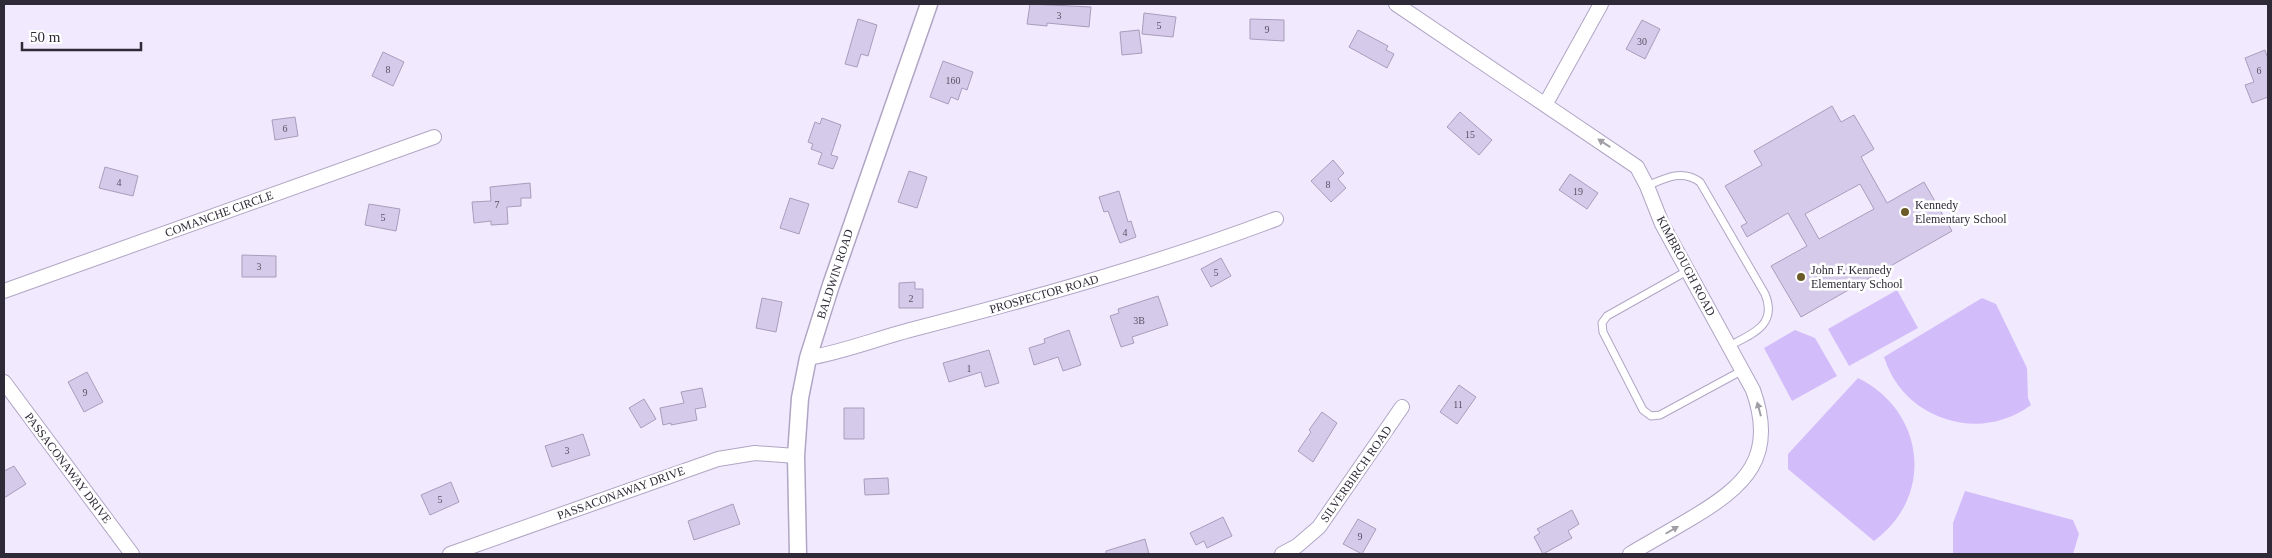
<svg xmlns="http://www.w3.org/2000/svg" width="2272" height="558" viewBox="0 0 2272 558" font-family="Georgia,serif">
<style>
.green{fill:#d3bcfa}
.building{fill:#d6caea;stroke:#a89dbc;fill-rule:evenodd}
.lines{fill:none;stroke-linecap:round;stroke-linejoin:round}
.service-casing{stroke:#b0a5c4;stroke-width:9}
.minor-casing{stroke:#b0a5c4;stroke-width:16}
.tertiary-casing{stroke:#b0a5c4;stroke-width:19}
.service{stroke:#fff;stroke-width:7}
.minor{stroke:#fff;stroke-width:14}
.tertiary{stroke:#fff;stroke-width:16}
.oneway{fill:#a19fa5}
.poi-dot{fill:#6b5b28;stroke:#fff;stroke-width:2}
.labels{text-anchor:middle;stroke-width:5;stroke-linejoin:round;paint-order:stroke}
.number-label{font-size:10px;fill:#595264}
.poi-label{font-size:12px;fill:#2f2a37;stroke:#fff;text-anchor:start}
.street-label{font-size:12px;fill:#2f2a37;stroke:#fff}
</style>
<rect width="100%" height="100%" fill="#f1eafe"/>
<!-- green -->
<path class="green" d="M1897,290L1918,328L1849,366L1828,329Z
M1982,298L1996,304L2027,368L2028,398L2031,405C1979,444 1903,419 1884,357Z
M1795,330L1815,338L1837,376L1792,401L1764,348Z
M1858,378C1925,411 1935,496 1874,541L1788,469V454Z
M1965,491L2073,520L2079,534L2073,554H1953V523Z"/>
<!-- building -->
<path class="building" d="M1030,4L1091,7L1089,27L1047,23V26L1027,24Z
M1144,13L1176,17L1173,37L1142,34Z
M858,19L877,25L868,56L861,54L857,67L845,64Z
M1250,19L1284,20V41L1250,39Z
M1642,20L1660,29L1645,59L1626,49Z
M1139,30L1142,53L1122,55L1120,32Z
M1358,30L1388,46L1386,50L1394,54L1387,68L1349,47Z
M2265,50L2268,59V97L2252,103L2245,85L2254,82L2245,58Z
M383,52L404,62L393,86L372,76Z
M943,61L973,72L967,90L962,88L958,100L951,97L948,104L930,97Z
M1832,106L1841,122L1854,115L1874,149L1861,157L1887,203L1924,182L1952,231L1801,317L1771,266L1807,246L1788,213L1747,237L1741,226L1747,223L1725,186L1762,165L1754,151ZM1860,184L1874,209L1819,239L1805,214Z
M1460,112L1492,140L1479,155L1447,127Z
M295,117L298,136L275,140L272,120Z
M822,118L841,125L831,155L838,157L833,169L818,164L822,153L811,149L813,144L808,142L815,122L820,124Z
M1333,160L1344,173L1338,179L1346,188L1331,202L1311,181Z
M105,167L138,176L133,196L99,188Z
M909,171L927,177L917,208L898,202Z
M1570,174L1598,193L1587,209L1559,190Z
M530,183L531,198H521V206L507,207L508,224L491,225V221L474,223L472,202L491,201L490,187Z
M1119,191L1128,222L1131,221L1136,237L1120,243L1108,211L1104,212L1099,197Z
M790,198L809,204L799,234L780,228Z
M369,204L400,209L396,231L365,225Z
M242,255L276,256V277H242Z
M1221,258L1231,276L1211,287L1201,269Z
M915,282V289H923V308H899V283Z
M1158,296L1168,325L1132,337L1134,343L1121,347L1110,316L1119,313L1118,309Z
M762,298L782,302L776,332L756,328Z
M1069,330L1081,365L1063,371L1058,357L1034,365L1029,348L1045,343L1044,339Z
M989,350L999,383L985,387L981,372L949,382L943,363Z
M87,372L103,402L84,412L68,382Z
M1459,385L1476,397L1457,424L1440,412Z
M702,388L706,407L695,409L697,420L671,425V423L663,425L660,408L684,403L681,392Z
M644,399L656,419L641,428L629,408Z
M844,408H864V439H844Z
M1322,412L1337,423L1313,462L1298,451L1311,432L1309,430Z
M583,434L590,455L552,467L545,446Z
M14,466L26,484L4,498V471Z
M888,478L889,494L865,495L864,479Z
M451,482L459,502L430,515L421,495Z
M733,504L740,524L694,540L688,521Z
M1572,510L1579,524L1568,531L1572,538L1543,554L1534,537L1540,533L1537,529Z
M1223,517L1232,536L1207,548L1204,541L1196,545L1190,533Z
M1358,519L1376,529L1362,554L1343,544Z
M1145,539L1149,554H1106V551Z"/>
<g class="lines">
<defs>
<path id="service" d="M1647,186C1665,178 1682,169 1700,182L1765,294C1778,325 1752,334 1729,346
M1687,271L1607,316L1602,323L1603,332L1643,410L1651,416L1660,415L1743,370"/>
<path id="minor" d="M1396,4L1637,167L1647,186L1662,224L1753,390C1777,457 1746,486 1690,519C1670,531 1650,542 1630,554
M1545,105L1601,4
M4,291L434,137
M808,358C843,352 876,339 910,330C1034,298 1157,264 1276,219
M4,382L132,554
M450,554L718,459L755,453L796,456
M1282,554L1297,546L1319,527L1402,407"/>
<path id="tertiary" d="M798,554L796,456L800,398L808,358L831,285L929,4"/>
</defs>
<!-- service casing -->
<use href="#service" class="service-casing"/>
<!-- minor casing -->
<use href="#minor" class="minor-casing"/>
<!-- tertiary casing -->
<use href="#tertiary" class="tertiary-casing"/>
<!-- service -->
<use href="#service" class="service"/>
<!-- minor -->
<use href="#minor" class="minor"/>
<!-- tertiary -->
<use href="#tertiary" class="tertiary"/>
</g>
<!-- one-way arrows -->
<defs><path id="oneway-solid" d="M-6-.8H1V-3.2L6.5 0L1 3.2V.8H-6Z" transform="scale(1.25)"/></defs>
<g class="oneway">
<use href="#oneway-solid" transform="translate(1604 143) rotate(-147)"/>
<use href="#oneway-solid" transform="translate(1759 409) rotate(-105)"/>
<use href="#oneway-solid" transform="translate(1672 530) rotate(-30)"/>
</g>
<!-- markers -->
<g class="poi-dot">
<circle cx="1905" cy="212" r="5"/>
<circle cx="1801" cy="277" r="5"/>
</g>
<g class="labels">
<!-- number labels -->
<g class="number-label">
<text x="1059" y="19">3</text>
<text x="1159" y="29">5</text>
<text x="1267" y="33">9</text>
<text x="1642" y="45">30</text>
<text x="388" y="73">8</text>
<text x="2259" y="74">6</text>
<text x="953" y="84">160</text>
<text x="285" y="132">6</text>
<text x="1470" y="138">15</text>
<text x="119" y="186">4</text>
<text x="1328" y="188">8</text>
<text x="1578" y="195">19</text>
<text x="497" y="208">7</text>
<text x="383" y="221">5</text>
<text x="1125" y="236">4</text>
<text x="259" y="270">3</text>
<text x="1216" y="276">5</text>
<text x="911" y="302">2</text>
<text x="1139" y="324">3B</text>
<text x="969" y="372">1</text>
<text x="85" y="396">9</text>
<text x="1458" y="408">11</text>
<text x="567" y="454">3</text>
<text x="440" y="503">5</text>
<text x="1360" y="540">9</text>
</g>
<!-- poi labels -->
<g class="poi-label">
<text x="1915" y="209">Kennedy<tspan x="1915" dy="14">Elementary School</tspan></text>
<text x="1811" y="274">John F. Kennedy<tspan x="1811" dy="14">Elementary School</tspan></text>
</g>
<!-- street labels -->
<g class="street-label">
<text transform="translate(219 214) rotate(-20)" y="4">COMANCHE CIRCLE</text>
<text transform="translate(1686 266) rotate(62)" y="4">KIMBROUGH ROAD</text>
<text transform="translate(835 274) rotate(-72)" y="4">BALDWIN ROAD</text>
<text transform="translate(1044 294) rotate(-16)" y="4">PROSPECTOR ROAD</text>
<text transform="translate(68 468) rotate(53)" y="4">PASSACONAWAY DRIVE</text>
<text transform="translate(1356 474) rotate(-55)" y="4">SILVERBIRCH ROAD</text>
<text transform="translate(621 493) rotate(-20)" y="4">PASSACONAWAY DRIVE</text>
</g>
</g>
<!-- border -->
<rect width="2272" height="558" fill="none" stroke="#2f2a37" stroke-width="10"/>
<!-- scale -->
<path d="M22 42v8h119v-8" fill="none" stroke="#2f2a37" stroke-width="2.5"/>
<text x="30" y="42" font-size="15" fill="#2f2a37" stroke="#ffffff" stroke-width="4" paint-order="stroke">50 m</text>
</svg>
